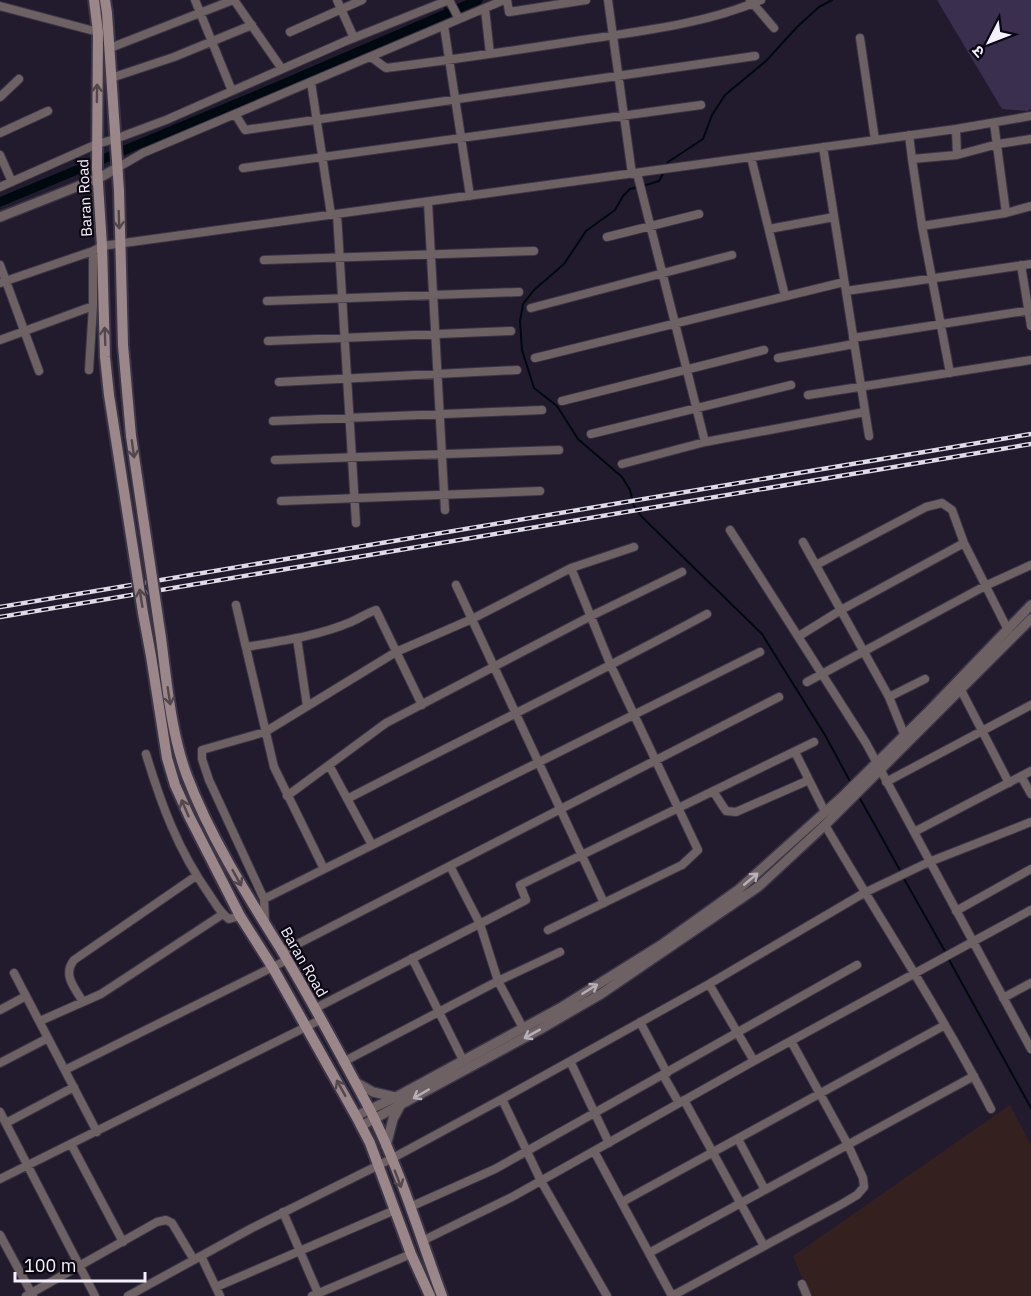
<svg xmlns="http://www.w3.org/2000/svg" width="1031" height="1296" viewBox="0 0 1031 1296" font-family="'IBM Plex Sans','Noto Sans Devanagari',sans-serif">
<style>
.industrial{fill:#34211f}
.green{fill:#3b2f50}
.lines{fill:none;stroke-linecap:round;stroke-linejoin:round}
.stream{stroke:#00090f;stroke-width:2}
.canal{stroke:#00090f;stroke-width:9}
.minor-casing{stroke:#3b3547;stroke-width:10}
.tertiary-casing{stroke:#3b3547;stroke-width:12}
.secondary-casing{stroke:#3b3547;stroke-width:14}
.minor{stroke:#6e6163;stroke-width:8}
.tertiary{stroke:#6e6163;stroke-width:9}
.secondary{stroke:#9b8789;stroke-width:10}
.rail-casing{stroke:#dfdae8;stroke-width:4.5}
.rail{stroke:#0a0710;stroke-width:2;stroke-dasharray:7;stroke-linecap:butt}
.secondary-bridge-casing{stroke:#3b3547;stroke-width:14;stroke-linecap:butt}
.secondary-bridge{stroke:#9b8789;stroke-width:10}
.oneway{stroke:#52474c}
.oneway2{stroke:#b8b0b8}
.labels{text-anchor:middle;stroke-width:4.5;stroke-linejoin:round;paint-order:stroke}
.street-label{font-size:15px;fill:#f5f0fe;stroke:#0a0710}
</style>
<rect width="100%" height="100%" fill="#221b2e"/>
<!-- industrial -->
<path class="industrial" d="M1010,1105L1031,1145V1296H810L793,1256Z"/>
<!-- green -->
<path class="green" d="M937,0H1031V109L1027,111L1002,109Z"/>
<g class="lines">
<!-- stream -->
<path class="stream" d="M444,5L447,13
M666,166L668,162L703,139L712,115L725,95L766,61L797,27L819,7L832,0
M643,186L659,181L664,172
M638,187L630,189L623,196L615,210L586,231L564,264L534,290L523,304L520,321L522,350L534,388L557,406L578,439L622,477L630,490L634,506L642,517L762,634L825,735L851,783
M858,795L901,872
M903,877L946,953
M948,958L1031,1108"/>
<!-- canal -->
<path class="canal" d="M0,202L283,84L478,0"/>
<defs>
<path id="minor" d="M195,0L232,91
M234,0L282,69
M337,0L354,38
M449,0L459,19
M507,0L509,12L586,0
M608,0L632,174
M750,0L774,28
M0,6L98,32
M485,9L490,54
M444,26L470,196
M290,32L362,0
M860,38L875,140
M110,48L233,0
M371,57L386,68C452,60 517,50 582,40C642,31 705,24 761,0
M111,78L174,57L252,25
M311,82L331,215
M0,97L19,79
M235,114L245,130L755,56
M994,123L1006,213
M956,129L957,155L912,159L922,226L1006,213L1031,206
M0,133L48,111
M909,135L912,159
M823,147L869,436
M0,155L12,182
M957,155L998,144L1031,139
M751,157L785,296
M117,168L143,153L504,0
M243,168L701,105
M637,173L705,442
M0,187L97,144L115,139L166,120L346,41L449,0
M428,202L445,510
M337,214L356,523
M922,226L950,373
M769,229L834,217
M607,237L699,214
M264,260L534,251
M0,265L39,371
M1021,265L1031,326
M0,283L93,251L102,246L956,129L1031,116
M846,291L1031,264
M267,301L519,292
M531,308L732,255
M853,338L1031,310
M0,340L93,306
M268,341L511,331
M535,358L844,282
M778,358L854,344
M89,370L93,306V251
M279,382L517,370
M808,395L1031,360
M562,401L764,350
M273,421L542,410
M591,434L791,385
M275,460L559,450
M622,464L705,442L865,412
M281,501L540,491
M730,530L866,743L1031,1049
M803,542L889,697L904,734
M816,565L926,507L942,503L952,510L964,543L1008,630
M456,585L604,903
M236,605L274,767L324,869
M799,636L841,610L964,543
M297,638L307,706
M246,647C281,641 318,636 351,622C360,618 367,613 376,610L422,705
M807,682L985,586L1031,565
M961,690L1009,783
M889,697L925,679
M795,752L825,812
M146,754C161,804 178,850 209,894C215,903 220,913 229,919L240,916
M329,765L372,845
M1021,776L1031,794
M886,782L1031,705
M713,791L726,811L736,812L809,780
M287,796L386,723L591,616L682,572
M347,799C467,737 589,678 707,614
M825,825C880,920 941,1011 991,1109
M914,832L1031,771
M450,866L480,924L498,981L523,1028
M264,899L760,652
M956,911L1031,869
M265,922L264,899L209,780L202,759V750L265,732L396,652L472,619L571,568L634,547
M548,930L682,865L698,850L611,666L571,568
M282,952L779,697
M412,958L463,1060
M14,973L97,1132
M709,984L754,1061
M1003,998L1031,983
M83,1002C75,988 62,975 74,960L196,876
M314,1009L526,900L520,885L814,742
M0,1010L26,996
M40,1021L101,994L223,914
M640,1022L667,1073
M570,1061L609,1143
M343,1062L498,981L560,952
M0,1063L48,1038
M65,1070L287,960
M663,1075L679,1103
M502,1099L541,1181L607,1296
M684,1100L764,1246
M0,1112L95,1296
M6,1123L74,1087
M738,1139L765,1190
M71,1144L123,1242
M594,1151L672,1296
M0,1179L320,1020
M622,1202L945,1025
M410,1207L495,1169L857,965
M283,1212L318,1293
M0,1235L33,1296
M422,1241L512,1197L754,1061L1031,910
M649,1253L974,1076
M201,1256L220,1296
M802,1284L807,1296
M216,1287L395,1210
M26,1296L157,1222L166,1220L172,1223L194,1260
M128,1296L252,1228L391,1159L502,1099L709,984L864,893L929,862L1031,822
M312,1296L411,1254
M672,1296L842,1204L857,1195L864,1187L863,1178L848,1145L791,1041"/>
<path id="tertiary" d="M0,217L99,178L117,168
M355,1082L373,1092L395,1097
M356,1116L396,1097L560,1008L664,943L738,890L843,796L927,713L1031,605
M361,1126L539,1030L601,994L758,887L825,825L1031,619
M386,1146L393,1119L400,1106"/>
<path id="secondary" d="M94,0L98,32L97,168L102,246L105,357L109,395
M105,0L107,13L119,191L123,345L127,391
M161,638C167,684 171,733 187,776C211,839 247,895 282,951C313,1003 342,1057 370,1110C400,1169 419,1234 442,1296
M151,656L167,758L175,785L189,816L240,916L273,968L356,1116L370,1143L411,1254L430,1296"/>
</defs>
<!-- minor casing -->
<use href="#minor" class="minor-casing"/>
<!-- tertiary casing -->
<use href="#tertiary" class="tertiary-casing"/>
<!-- secondary casing -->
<use href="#secondary" class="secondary-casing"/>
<!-- minor -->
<use href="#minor" class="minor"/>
<!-- tertiary -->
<use href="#tertiary" class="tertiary"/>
<!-- secondary -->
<use href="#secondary" class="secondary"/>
<defs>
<path id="rail" d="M0,607L1031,434
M0,617L1031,444"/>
</defs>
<!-- rail casing -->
<use href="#rail" class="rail-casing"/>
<!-- rail -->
<use href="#rail" class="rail"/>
<defs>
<path id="secondary-bridge" d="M127,391L131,436L161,638
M109,395L143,613L151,656"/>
</defs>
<!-- secondary-bridge casing -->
<use href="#secondary-bridge" class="secondary-bridge-casing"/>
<!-- secondary-bridge -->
<use href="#secondary-bridge" class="secondary-bridge"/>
</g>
<!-- one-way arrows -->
<defs><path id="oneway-shaft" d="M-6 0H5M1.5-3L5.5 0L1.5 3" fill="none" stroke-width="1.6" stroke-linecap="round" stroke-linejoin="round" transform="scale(1.5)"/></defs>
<g class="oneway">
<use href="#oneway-shaft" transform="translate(97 93) rotate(-89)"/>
<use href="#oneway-shaft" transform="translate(119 220) rotate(88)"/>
<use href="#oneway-shaft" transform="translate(105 336) rotate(-92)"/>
<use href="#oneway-shaft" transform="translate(133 449) rotate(82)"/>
<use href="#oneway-shaft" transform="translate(141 598) rotate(-99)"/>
<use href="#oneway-shaft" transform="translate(169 696) rotate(81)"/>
<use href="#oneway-shaft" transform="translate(185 808) rotate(-113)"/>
<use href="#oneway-shaft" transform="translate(237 878) rotate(61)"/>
<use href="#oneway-shaft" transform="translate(341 1088) rotate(-119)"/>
<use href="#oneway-shaft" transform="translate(398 1179) rotate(69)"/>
</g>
<g class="oneway2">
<use href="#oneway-shaft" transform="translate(751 879) rotate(-40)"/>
<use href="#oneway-shaft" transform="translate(590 989) rotate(-32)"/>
<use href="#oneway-shaft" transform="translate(532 1034) rotate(151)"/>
<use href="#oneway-shaft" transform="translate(421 1094) rotate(150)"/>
</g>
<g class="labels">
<!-- street labels -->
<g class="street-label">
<text transform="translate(85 198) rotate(-93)" y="5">Baran Road</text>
<text transform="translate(304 962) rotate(60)" y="5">Baran Road</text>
</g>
</g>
<!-- north arrow -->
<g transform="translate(989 42) rotate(228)" stroke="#0a0710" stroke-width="4.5" paint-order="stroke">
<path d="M0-4.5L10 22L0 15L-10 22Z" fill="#f5f0fe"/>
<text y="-9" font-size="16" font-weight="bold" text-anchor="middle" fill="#f5f0fe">उ</text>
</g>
<!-- scale -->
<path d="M15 1272v9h130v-9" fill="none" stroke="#f5f0fe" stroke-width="3"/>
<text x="24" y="1272" font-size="18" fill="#f5f0fe" stroke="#0a0710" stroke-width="4.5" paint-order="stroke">100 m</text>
</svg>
